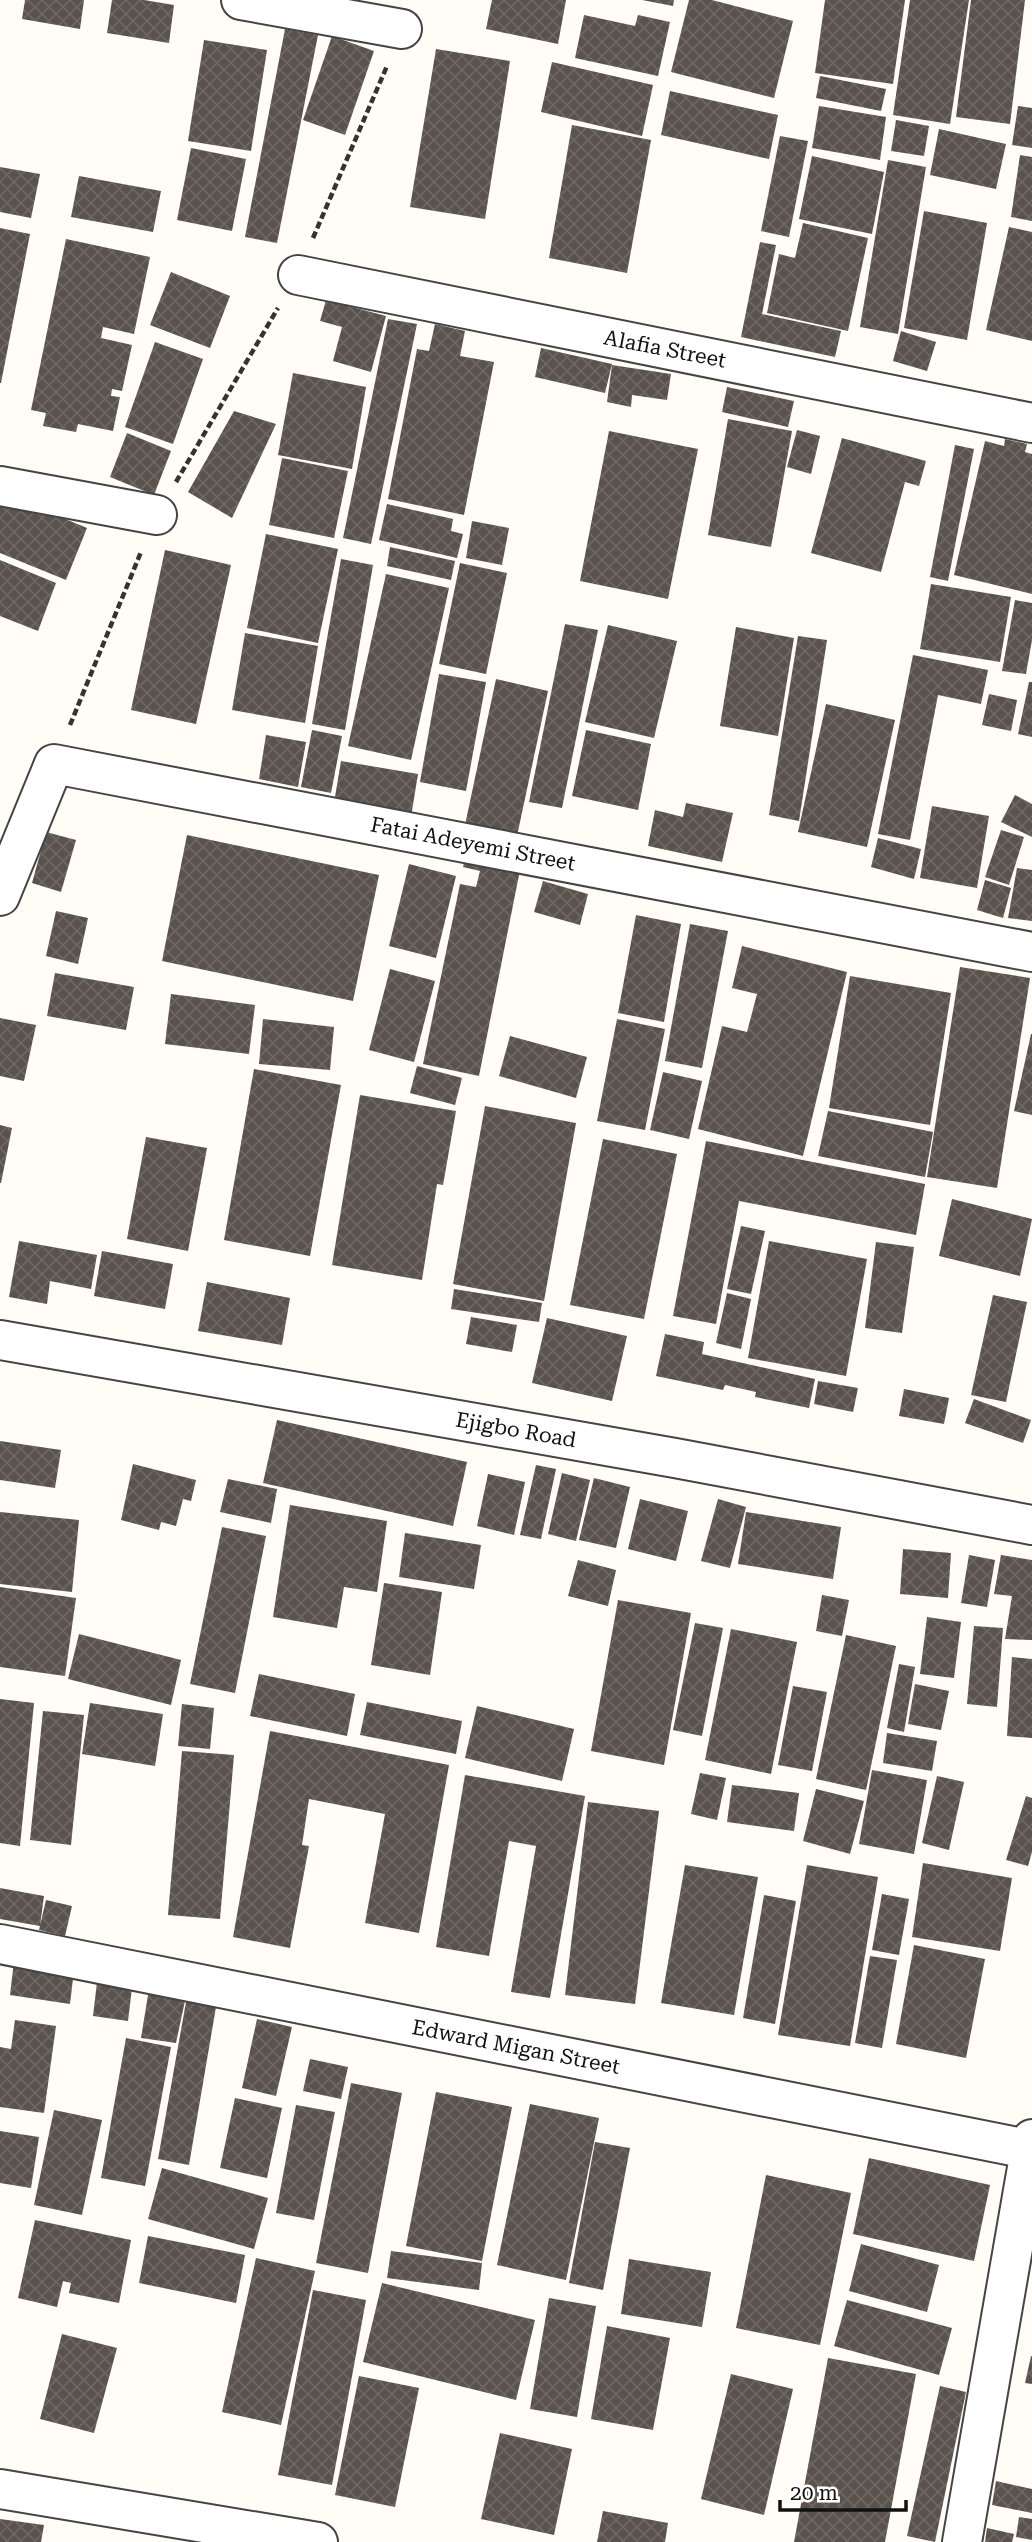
<svg xmlns="http://www.w3.org/2000/svg" width="1032" height="2542" viewBox="0 0 1032 2542" font-family="'Roboto Serif',serif">
<style>
.building{fill:url(#building-cross-hatch)}
.lines{fill:none;stroke-linecap:round;stroke-linejoin:round}
.minor-casing{stroke:#444;stroke-width:42}
.tertiary-casing{stroke:#444;stroke-width:42}
.path{stroke:#333;stroke-width:4.5;stroke-dasharray:7 3.5;stroke-linecap:butt}
.minor{stroke:#fff;stroke-width:38}
.tertiary{stroke:#fff;stroke-width:38}
.labels{text-anchor:middle;stroke-width:7;stroke-linejoin:round;paint-order:stroke}
.street-label{font-size:21px;fill:#111;stroke:#fff}
</style>
<defs>
<pattern id="building-cross-hatch" width="8" height="8" patternUnits="userSpaceOnUse" patternTransform="scale(1.75)"><rect width="8" height="8" fill="#5a524d"/><path d="M0 0l8 8M0 8l8-8" fill="none" stroke="#6d6662"/></pattern>
</defs>
<rect width="100%" height="100%" fill="#fffdf5"/>
<!-- building -->
<path class="building" d="M25,0H84L80,29L22,19Z
M112,0H144L174,5L169,43L107,33Z
M492,0H566L558,44L486,29Z
M642,0H674L673,6Z
M689,0H712L793,21L774,98L671,72Z
M825,0H905L893,84L815,73Z
M910,0H969L950,124L893,115Z
M971,0H1025L1010,124L956,117Z
M584,15L635,26L638,15L670,22L658,76L575,58Z
M285,29L318,35L277,243L245,237Z
M332,36L374,51L345,135L303,120Z
M204,40L267,50L251,151L188,141Z
M436,49L510,61L485,219L410,207Z
M552,62L653,85L642,136L541,112Z
M820,76L886,89L881,111L816,98Z
M670,91L778,115L769,159L661,135Z
M819,106L886,117L880,160L812,148Z
M1018,106L1032,108V148L1012,145Z
M896,120L929,126L924,156L891,151Z
M572,125L651,140L627,273L549,258Z
M939,129L1006,144L996,189L930,175Z
M780,136L808,141L789,237L761,231Z
M191,148L246,159L232,231L177,220Z
M1020,155L1032,157V221L1011,217Z
M812,156L884,172L872,234L799,219Z
M888,160L926,167L898,334L860,327Z
M0,167L40,174L31,218L0,212Z
M79,176L161,191L153,232L71,217Z
M924,211L987,223L967,340L904,328Z
M803,223L868,238L848,331L767,313L779,254L795,258Z
M1009,227L1032,232V341L986,330Z
M0,228L30,234L1,383H0Z
M66,239L150,257L134,334L103,327L101,338L132,345L122,391L112,389L111,396L120,397L113,431L78,424L76,432L43,426L46,413L31,410Z
M760,242L776,245L762,314L841,331L835,357L741,337Z
M171,272L230,296L210,348L150,325Z
M326,300L386,316L371,372L333,361L342,327L320,321Z
M388,319L417,324L371,544L343,538Z
M435,324L465,331L460,356L494,362L464,515L388,499L417,349L429,351Z
M901,331L936,342L927,371L893,361Z
M155,342L203,359L173,444L125,427Z
M541,348L612,364L605,393L535,377Z
M612,365L671,374L667,400L632,395L631,407L607,402Z
M293,373L366,387L352,469L278,455Z
M727,387L794,401L788,427L722,412Z
M234,411L276,424L232,518L188,492Z
M728,419L792,431L771,547L708,535Z
M797,430L820,436L811,474L787,467Z
M609,431L698,449L668,599L580,581Z
M127,433L171,451L154,495L110,477Z
M842,438L926,461L919,486L905,482L881,572L811,553Z
M1005,439L1027,444L1025,452L1032,454V594L954,575L985,441L1004,446Z
M955,445L974,449L948,581L930,577Z
M282,458L348,471L334,538L269,525Z
M5,494L87,528L66,580L0,553V506Z
M387,504L453,519L451,531L463,534L457,558L379,540Z
M472,521L509,528L502,565L466,558Z
M266,534L338,549L318,643L247,628Z
M390,547L455,561L451,580L387,566Z
M165,550L231,565L196,724L131,710Z
M341,559L373,565L345,730L312,724Z
M0,560L56,583L38,631L0,616Z
M460,563L507,573L486,674L439,664Z
M386,574L449,588L411,760L348,746Z
M931,584L1011,597L1000,662L920,649Z
M1015,600L1032,603V640L1026,674L1002,671Z
M565,624L598,630L562,808L529,802Z
M608,625L677,641L654,738L585,722Z
M736,627L794,638L778,736L720,726Z
M245,633L318,646L305,723L232,710Z
M798,636L827,640L799,821L769,815Z
M913,655L988,670L981,704L938,695L910,840L878,834Z
M439,674L486,682L466,791L420,782Z
M496,679L548,691L517,836L465,825Z
M1029,682H1032V737L1018,734Z
M989,694L1017,700L1011,731L982,725Z
M826,704L895,720L867,847L798,832Z
M312,730L342,736L331,793L301,787Z
M586,730L651,744L638,810L572,796Z
M266,735L306,742L298,787L259,779Z
M341,761L418,774L411,817L334,803Z
M1015,795L1032,804V837L1001,822Z
M686,803L733,813L722,862L648,846L655,810L683,817Z
M932,806L989,816L977,888L920,878Z
M1001,830L1024,837L1009,885L985,877Z
M46,832L76,840L61,892L32,883Z
M187,835L379,875L353,1001L162,961Z
M878,838L921,849L914,879L871,867Z
M465,859L520,870L479,1076L423,1064L460,884L476,887L480,871L463,867Z
M409,864L456,876L436,958L389,946Z
M1017,868L1032,870V921L1008,918Z
M985,880L1011,888L1003,918L977,910Z
M543,881L588,894L580,925L534,912Z
M56,911L88,918L78,964L46,956Z
M636,915L681,924L664,1022L618,1013Z
M690,924L728,931L702,1068L665,1061Z
M742,946L847,972L803,1156L698,1129L722,1026L747,1032L757,994L732,988Z
M960,967L1030,978L997,1188L927,1177Z
M390,969L435,981L414,1062L369,1050Z
M55,973L134,987L126,1030L47,1016Z
M850,976L951,993L930,1125L829,1108Z
M171,994L255,1005L249,1054L165,1044Z
M0,1018L36,1025L24,1081L0,1076Z
M263,1019L334,1027L330,1070L259,1064Z
M617,1019L665,1029L645,1130L597,1121Z
M1031,1034H1032V1115L1014,1111Z
M510,1036L587,1057L576,1098L499,1076Z
M417,1066L462,1078L455,1105L410,1093Z
M254,1069L341,1085L310,1256L224,1240Z
M663,1072L702,1081L689,1139L650,1130Z
M360,1095L456,1111L443,1185L437,1184L422,1280L332,1265Z
M485,1106L576,1123L544,1301L453,1284Z
M828,1111L933,1132L925,1177L818,1156Z
M0,1125L12,1128L1,1183H0Z
M146,1137L207,1148L188,1251L127,1239Z
M603,1139L677,1154L644,1319L570,1305Z
M706,1141L925,1184L916,1235L739,1201L716,1324L673,1316Z
M952,1199L1032,1219L1020,1276L939,1256Z
M741,1226L765,1231L751,1294L727,1289Z
M19,1241L97,1255L91,1289L50,1281L47,1304L9,1297Z
M769,1241L867,1259L846,1376L748,1358Z
M876,1242L914,1247L902,1333L865,1328Z
M102,1251L173,1264L165,1309L94,1296Z
M207,1282L290,1298L282,1345L198,1331Z
M454,1289L542,1303L539,1322L451,1309Z
M727,1293L751,1299L741,1349L716,1343Z
M993,1295L1027,1302L1006,1402L971,1395Z
M471,1317L517,1325L512,1352L466,1344Z
M547,1318L627,1336L612,1401L532,1383Z
M665,1334L704,1342L702,1354L815,1379L809,1408L755,1397L756,1392L725,1385L723,1390L656,1376Z
M818,1381L858,1388L853,1412L814,1404Z
M904,1389L949,1398L944,1424L899,1416Z
M974,1399L1031,1420L1023,1443L965,1423Z
M277,1420L467,1462L453,1526L263,1483Z
M0,1441L61,1450L55,1488L0,1480Z
M133,1464L196,1480L191,1501L183,1499L176,1526L161,1522L159,1530L121,1520Z
M536,1465L556,1469L541,1539L520,1535Z
M562,1473L590,1480L576,1541L548,1534Z
M488,1474L525,1482L514,1535L477,1526Z
M594,1478L630,1487L616,1548L579,1540Z
M228,1479L277,1489L271,1523L220,1512Z
M640,1499L688,1511L676,1561L628,1549Z
M718,1499L746,1507L730,1568L701,1561Z
M290,1505L387,1521L377,1592L344,1587L337,1628L273,1617Z
M0,1512L79,1520L72,1592L0,1584Z
M746,1512L841,1527L833,1579L738,1564Z
M222,1527L266,1536L235,1693L190,1684Z
M405,1533L481,1545L474,1589L399,1577Z
M903,1549L951,1553L948,1598L900,1594Z
M969,1555L995,1560L987,1607L961,1603Z
M1001,1555L1032,1560V1640L1005,1639L1012,1596L994,1594Z
M578,1560L616,1570L608,1606L568,1596Z
M384,1583L442,1592L430,1675L371,1665Z
M0,1587L76,1598L65,1676L0,1667Z
M822,1595L849,1600L842,1636L816,1631Z
M618,1600L691,1613L664,1765L591,1751Z
M927,1617L961,1622L954,1678L920,1674Z
M695,1623L723,1628L702,1736L673,1730Z
M974,1626L1003,1628L997,1707L967,1704Z
M731,1629L797,1642L771,1774L705,1760Z
M79,1634L181,1660L171,1705L68,1679Z
M846,1635L896,1646L866,1790L816,1779Z
M1012,1657L1032,1659V1738L1007,1736Z
M899,1664L915,1667L904,1732L887,1728Z
M259,1674L355,1694L347,1736L250,1716Z
M915,1684L949,1691L941,1730L908,1724Z
M793,1686L827,1692L812,1771L778,1765Z
M0,1699L34,1703L20,1846L0,1843Z
M367,1702L462,1721L456,1754L360,1735Z
M90,1703L163,1714L155,1766L82,1754Z
M182,1704L214,1708L210,1749L178,1746Z
M477,1706L574,1729L562,1781L465,1758Z
M43,1711L84,1715L71,1845L30,1840Z
M270,1731L449,1765L419,1933L365,1923L385,1814L309,1799L302,1845L309,1846L290,1948L233,1937Z
M887,1733L937,1741L932,1771L883,1763Z
M182,1751L234,1755L220,1919L168,1915Z
M872,1770L927,1780L914,1854L859,1844Z
M700,1773L726,1778L717,1820L691,1814Z
M465,1775L585,1796L550,1998L511,1992L536,1846L509,1841L489,1956L436,1947Z
M937,1776L964,1782L949,1850L922,1843Z
M732,1785L799,1793L794,1831L727,1822Z
M816,1789L864,1801L850,1854L803,1841Z
M1026,1796L1032,1798V1852L1028,1866L1006,1860Z
M588,1802L659,1811L635,2004L565,1995Z
M923,1863L1012,1878L1000,1951L912,1937Z
M685,1865L758,1877L734,2015L661,2003Z
M807,1865L878,1877L850,2046L778,2035Z
M0,1888L44,1896L40,1926L0,1919Z
M882,1894L909,1899L899,1955L872,1950Z
M764,1895L796,1901L775,2024L743,2018Z
M46,1900L72,1906L65,1936L39,1930Z
M914,1945L985,1959L966,2058L896,2044Z
M870,1956L897,1960L882,2048L855,2043Z
M14,1961L74,1970L70,2004L10,1995Z
M97,1982L132,1988L128,2021L93,2016Z
M149,1989L186,1996L176,2043L141,2038Z
M186,2002L216,2007L189,2165L158,2159Z
M257,2019L292,2027L276,2096L242,2088Z
M15,2020L56,2026L44,2113L0,2107V2047L11,2049Z
M126,2038L171,2047L145,2186L101,2178Z
M310,2059L348,2067L341,2099L303,2091Z
M351,2083L402,2093L368,2273L316,2263Z
M436,2092L512,2107L482,2261L406,2246Z
M235,2098L282,2108L267,2178L220,2168Z
M530,2104L599,2118L566,2280L497,2265Z
M296,2105L335,2112L314,2220L276,2213Z
M54,2110L102,2120L82,2215L34,2205Z
M0,2131L39,2137L31,2188L0,2183Z
M595,2142L630,2148L603,2290L569,2283Z
M869,2158L990,2185L974,2261L853,2234Z
M162,2168L268,2198L254,2249L148,2219Z
M766,2175L851,2193L820,2345L736,2328Z
M35,2220L131,2240L119,2303L69,2293L71,2283L63,2281L57,2307L18,2298Z
M148,2236L245,2255L236,2303L139,2283Z
M861,2244L939,2265L927,2312L849,2291Z
M391,2251L482,2263L479,2290L387,2278Z
M256,2258L315,2271L281,2425L222,2412Z
M629,2259L711,2272L702,2327L621,2314Z
M382,2283L535,2320L516,2400L363,2362Z
M313,2290L366,2300L332,2485L278,2475Z
M549,2298L596,2306L577,2417L530,2409Z
M847,2300L952,2328L939,2375L834,2346Z
M607,2326L670,2338L653,2430L591,2419Z
M62,2334L117,2348L94,2433L40,2419Z
M1031,2356H1032V2384L1025,2383Z
M828,2358L916,2374L885,2542H794Z
M731,2374L793,2389L764,2515L701,2499Z
M359,2376L419,2388L395,2507L335,2495Z
M940,2386L966,2392L935,2542L907,2536Z
M500,2433L572,2449L554,2535L481,2519Z
M996,2481L1032,2489V2513L992,2505Z
M603,2511L668,2523L665,2542H597Z
M1019,2517L1032,2519V2540L1016,2537Z
M0,2519L44,2525L41,2542H0Z
M987,2528L1014,2534L1012,2542H985Z"/>
<g class="lines">
<defs>
<path id="minor" d="M241,0L402,29
M298,275L1032,423
M0,486L157,515
M0,896L54,764L1032,952
M0,1944L1032,2150
M0,2489L318,2542
M962,2542L1032,2139"/>
<path id="tertiary" d="M0,1340L675,1458L1032,1525"/>
</defs>
<!-- minor casing -->
<use href="#minor" class="minor-casing"/>
<!-- tertiary casing -->
<use href="#tertiary" class="tertiary-casing"/>
<!-- path -->
<path class="path" d="M313,238L387,66
M176,482L278,308
M70,725L141,552"/>
<!-- minor -->
<use href="#minor" class="minor"/>
<!-- tertiary -->
<use href="#tertiary" class="tertiary"/>
</g>
<g class="labels">
<!-- street labels -->
<g class="street-label">
<text transform="translate(665 349) rotate(11)" y="7">Alafia Street</text>
<text transform="translate(473 844) rotate(11)" y="7">Fatai Adeyemi Street</text>
<text transform="translate(516 1430) rotate(10)" y="7">Ejigbo Road</text>
<text transform="translate(516 2047) rotate(11)" y="7">Edward Migan Street</text>
</g>
</g>
<!-- scale -->
<path d="M780 2500v10h126v-10" fill="none" stroke="#111111" stroke-width="3.5"/>
<text x="790" y="2500" font-size="21" fill="#111111" stroke="#ffffff" stroke-width="5" paint-order="stroke">20 m</text>
</svg>
